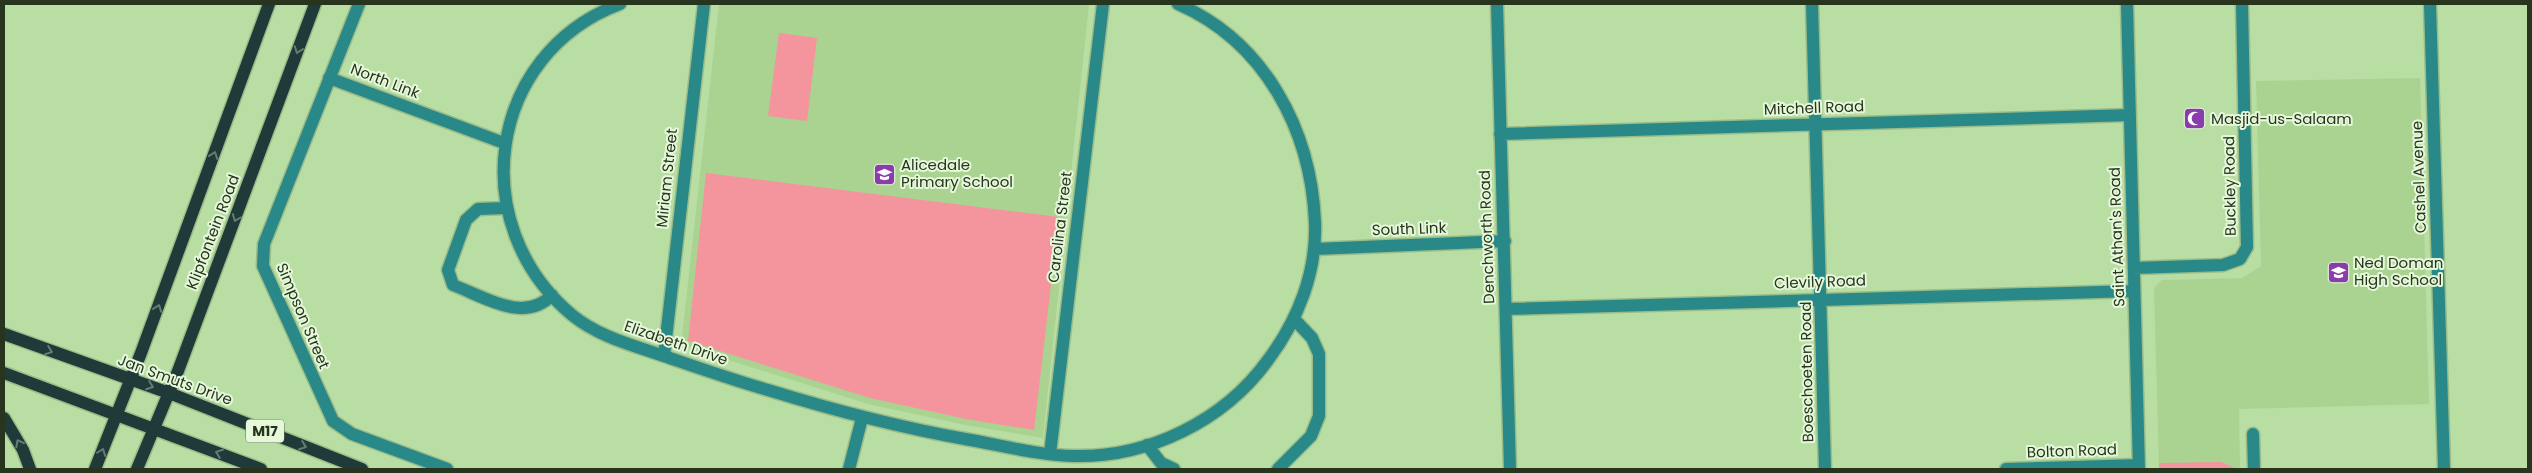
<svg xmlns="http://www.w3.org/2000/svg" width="2532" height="473" viewBox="0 0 2532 473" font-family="Poppins,sans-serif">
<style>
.built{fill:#aad392}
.green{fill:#f4949d}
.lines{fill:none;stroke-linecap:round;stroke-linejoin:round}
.minor-casing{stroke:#9bbc88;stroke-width:15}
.major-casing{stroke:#9bbc88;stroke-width:15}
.minor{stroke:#288988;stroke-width:12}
.major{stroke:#1f3a39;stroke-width:12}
.oneway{stroke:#647c71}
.labels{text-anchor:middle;stroke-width:4;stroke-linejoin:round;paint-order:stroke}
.shield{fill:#e5f8da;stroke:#607056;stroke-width:1}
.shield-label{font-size:14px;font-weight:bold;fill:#27351e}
.street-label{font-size:15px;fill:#27351e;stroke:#e5f8da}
.poi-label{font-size:15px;fill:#27351e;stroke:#e5f8da;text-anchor:start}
</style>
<rect width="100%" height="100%" fill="#b8dea3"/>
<!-- built -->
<path class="built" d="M719,4H1089L1043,438L965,425L868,404L681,345Z
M2420,78L2429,404L2239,409L2240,469H2159L2154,288L2162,280L2242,278L2261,266L2256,81Z"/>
<!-- green -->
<path class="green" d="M779,33L817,38L807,121L768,116Z
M706,173L1059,217L1034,430L966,419L870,398L688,341Z
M2221,462L2237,469H2159V463Z"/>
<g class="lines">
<defs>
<path id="minor" d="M359,4L264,244L263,266L333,421L352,434L447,469
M620,4C487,54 464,225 572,315C599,337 632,345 664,356C699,368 733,380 768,390C833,410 898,427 965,439C1000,445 1037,455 1073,456C1148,458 1224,421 1268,360C1298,320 1317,272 1315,222C1311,130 1265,42 1178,4
M1497,4L1510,469
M1812,4L1825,469
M2127,4L2139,469
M2430,4L2444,469
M329,78L504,143
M1500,134L2130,115
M506,208L478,209L466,220L448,270L453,285C485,297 524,324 552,295
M1315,249L1505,241
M2134,268L2223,265L2240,259L2247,247L2242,4
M1506,309L2134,291
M664,356L704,4
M2253,434L2254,469
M1147,445L1161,463L1174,469
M1050,454L1103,4
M849,469L862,418
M1278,469L1311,436L1319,416V354L1312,338L1294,319
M2006,469L2139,465"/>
<path id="major" d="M4,334L169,393L362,469
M4,373L261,469
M4,418L23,450L30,469
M95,469L141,353L269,4
M137,469L178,371L315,4"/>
</defs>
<!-- minor casing -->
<use href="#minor" class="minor-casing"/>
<!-- major casing -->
<use href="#major" class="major-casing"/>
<!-- minor -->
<use href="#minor" class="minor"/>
<!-- major -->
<use href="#major" class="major"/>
</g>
<!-- one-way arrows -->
<defs><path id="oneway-chevron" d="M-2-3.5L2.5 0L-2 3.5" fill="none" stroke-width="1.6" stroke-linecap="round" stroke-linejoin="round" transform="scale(1.25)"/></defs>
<g class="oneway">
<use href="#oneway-chevron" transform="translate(298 50) rotate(110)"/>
<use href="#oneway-chevron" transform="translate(214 155) rotate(-70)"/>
<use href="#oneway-chevron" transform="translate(236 218) rotate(111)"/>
<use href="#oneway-chevron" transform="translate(158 308) rotate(-70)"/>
<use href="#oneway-chevron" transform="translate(49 351) rotate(20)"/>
<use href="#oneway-chevron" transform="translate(150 386) rotate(20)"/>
<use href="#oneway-chevron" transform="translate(19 443) rotate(-118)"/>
<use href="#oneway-chevron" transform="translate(303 446) rotate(21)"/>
<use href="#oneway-chevron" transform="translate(102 452) rotate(-69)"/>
<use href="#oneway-chevron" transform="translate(219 453) rotate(-159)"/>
</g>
<!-- icons -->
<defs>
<symbol id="mosque-square" viewBox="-11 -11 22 22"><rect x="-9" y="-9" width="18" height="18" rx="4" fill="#8b3cac" stroke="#e5f8da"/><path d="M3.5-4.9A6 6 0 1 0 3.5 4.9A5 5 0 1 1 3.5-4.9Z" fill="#fff"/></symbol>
<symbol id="school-square" viewBox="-11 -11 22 22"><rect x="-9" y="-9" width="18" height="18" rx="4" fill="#8b3cac" stroke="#e5f8da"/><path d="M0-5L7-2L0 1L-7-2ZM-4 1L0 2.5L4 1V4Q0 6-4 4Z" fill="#fff"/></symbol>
</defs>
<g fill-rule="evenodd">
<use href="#mosque-square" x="2182" y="106" width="25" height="25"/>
<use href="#school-square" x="872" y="162" width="25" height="25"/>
<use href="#school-square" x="2326" y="260" width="25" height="25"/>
</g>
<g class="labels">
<!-- shield labels -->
<rect class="shield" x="246" y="419.5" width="38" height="23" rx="4"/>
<g class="shield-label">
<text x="265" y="436">M17</text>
</g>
<!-- street labels -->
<g class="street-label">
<text transform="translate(385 81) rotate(21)" y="5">North Link</text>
<text transform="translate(1814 108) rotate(-2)" y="5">Mitchell Road</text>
<text transform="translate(2419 177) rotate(-92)" y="5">Cashel Avenue</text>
<text transform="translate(667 178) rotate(-84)" y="5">Miriam Street</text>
<text transform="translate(2230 186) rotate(-91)" y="5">Buckley Road</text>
<text transform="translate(1060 227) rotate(-83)" y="5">Carolina Street</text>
<text transform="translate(1409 229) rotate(-2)" y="5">South Link</text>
<text transform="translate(213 232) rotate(-69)" y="5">Klipfontein Road</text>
<text transform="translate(1487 237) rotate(-92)" y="5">Denchworth Road</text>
<text transform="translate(2117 237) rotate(-92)" y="5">Saint Athan's Road</text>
<text transform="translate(1820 282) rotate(-2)" y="5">Clevily Road</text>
<text transform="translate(303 316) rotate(67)" y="5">Simpson Street</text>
<text transform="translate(676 343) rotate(19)" y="5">Elizabeth Drive</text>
<text transform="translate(1807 372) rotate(-91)" y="5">Boeschoeten Road</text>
<text transform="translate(175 380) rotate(20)" y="5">Jan Smuts Drive</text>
<text transform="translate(2072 451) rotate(-2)" y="5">Bolton Road</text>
</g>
<!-- poi labels -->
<g class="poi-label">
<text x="2211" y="124">Masjid-us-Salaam</text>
<text x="901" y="170">Alicedale<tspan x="901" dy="17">Primary School</tspan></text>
<text x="2354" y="268">Ned Doman<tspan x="2354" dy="17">High School</tspan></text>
</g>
</g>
<!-- border -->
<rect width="2532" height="473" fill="none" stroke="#27351e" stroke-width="10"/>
</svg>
